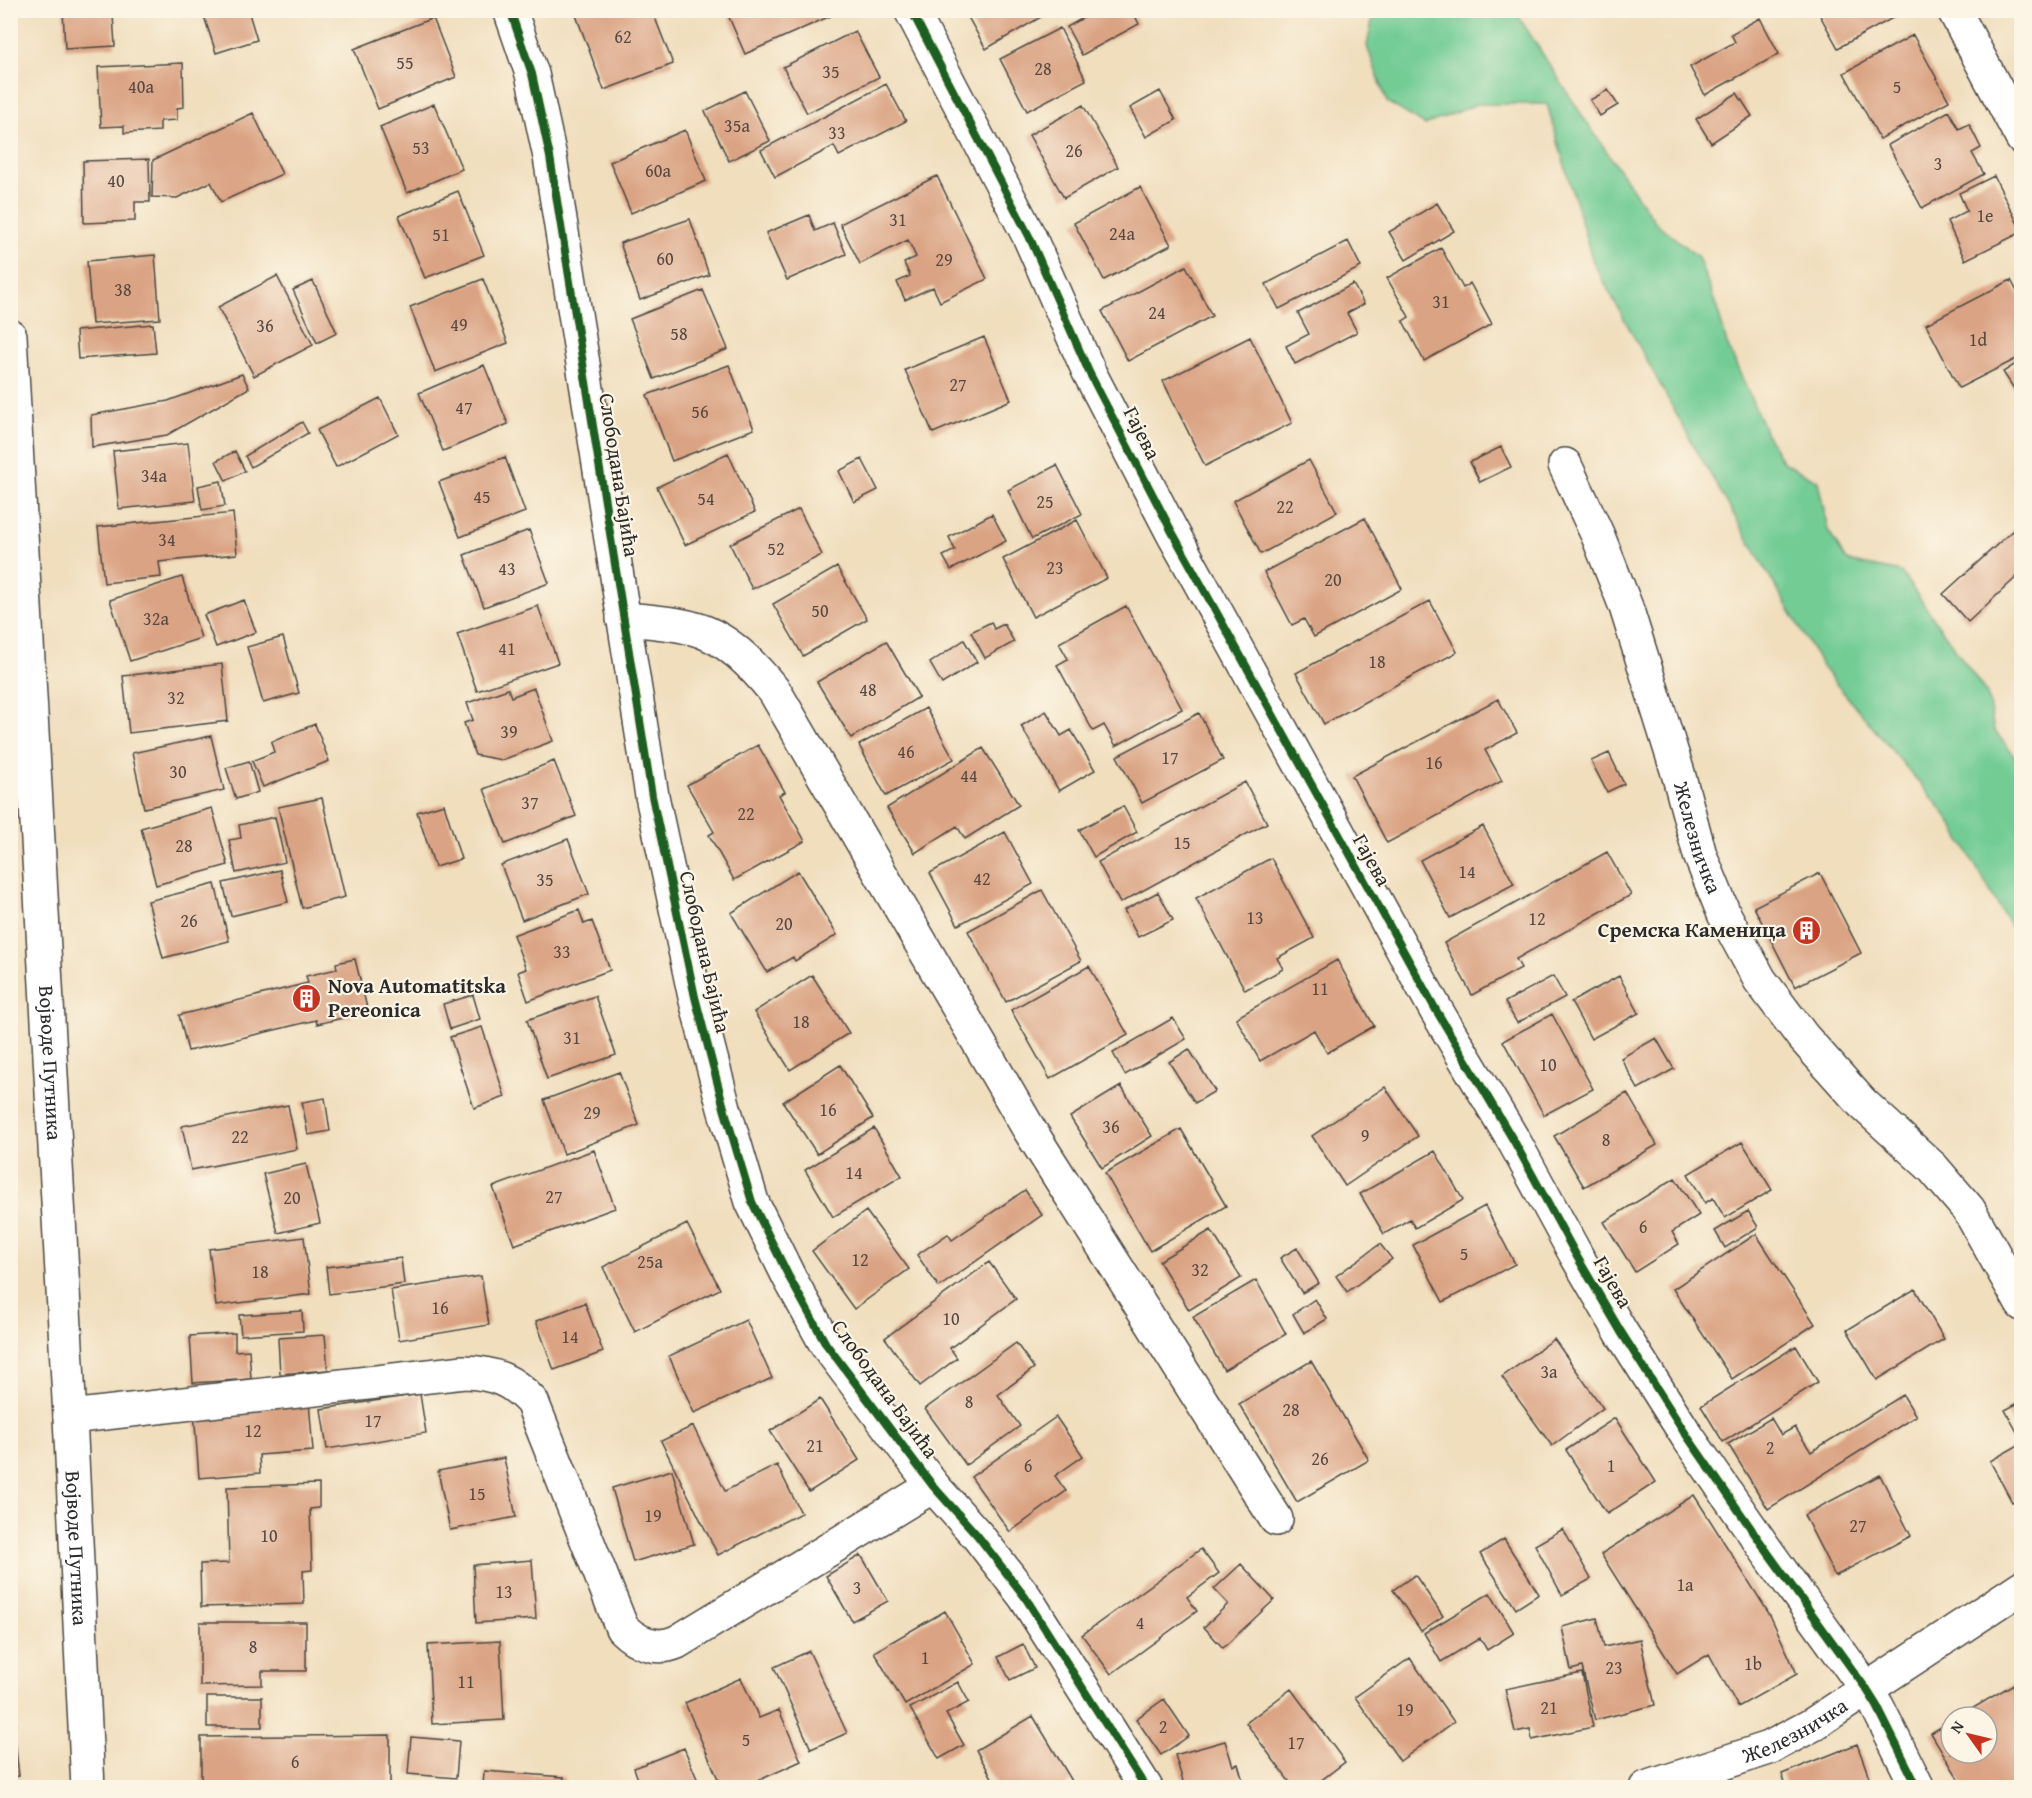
<svg xmlns="http://www.w3.org/2000/svg" width="2032" height="1798" viewBox="0 0 2032 1798" font-family="'Gentium Book Plus',serif">
<style>
.green{fill:#72cc94;stroke:#4e7c60;stroke-width:1.5}
.building{fill:#daa383}
.lines{fill:none;stroke-linecap:round;stroke-linejoin:round}
.street-casing{stroke:#494641;stroke-width:36}
.secondary-casing{stroke:#494641;stroke-width:36}
.street{stroke:#fff;stroke-width:33}
.secondary{stroke:#fff;stroke-width:33}
.cycleway-casing{stroke:#fcf5e5;stroke-width:11}
.cycleway{stroke:#1b5e20;stroke-width:8}
.labels{text-anchor:middle;stroke-width:4.5;stroke-linejoin:round;paint-order:stroke}
.number-label{font-size:18px;fill:#574941}
.street-label{font-size:21px;fill:#2b2b2b;stroke:#fcf5e5}
.poi-label{font-size:21px;font-weight:bold;fill:#2b2b2b;stroke:#fcf5e5;text-anchor:end}
</style>
<rect width="100%" height="100%" fill="#fcf5e5"/>
<filter id="ink" filterUnits="userSpaceOnUse"><feTurbulence type="fractalNoise" baseFrequency=".0167" numOctaves="2"/><feDisplacementMap in="SourceGraphic" scale="12" xChannelSelector="R" yChannelSelector="G"/><feConvolveMatrix kernelMatrix="1 2 1 2 8 2 1 2 1" color-interpolation-filters="sRGB"/></filter>
<filter id="wash" filterUnits="userSpaceOnUse"><feTurbulence type="fractalNoise" baseFrequency=".008" numOctaves="4" result="noise"/><feDisplacementMap in="SourceGraphic" scale="24" xChannelSelector="R" yChannelSelector="G"/><feGaussianBlur stdDeviation="1.35" result="paint"/><feColorMatrix in="noise" values="0 0 0 0 0 0 0 0 0 0 0 0 0 0 0 0 0 1.4 0 .05"/><feComposite in="paint" operator="in"/></filter>
<g filter="url(#wash)">
<rect width="100%" height="100%" fill="#f0debd"/>
<!-- green -->
<path class="green" d="M1374,11H1515L1585,120L1656,223L1698,257L1718,311L1727,344L1768,437L1783,462L1818,481L1828,530L1847,561L1901,572L1987,694L1994,730L2021,764V945L1947,816L1823,668L1691,441L1593,262L1547,104H1477L1425,125L1387,102L1367,46Z"/>
<g id="blocks">
<!-- building -->
<path class="building" d="M63,10H155V12L113,15L115,46L65,49Z
M202,10H248L257,40L216,53Z
M574,10H652L673,64L604,90Z
M738,10H844L745,54L728,15Z
M964,10H1053L986,49Z
M1097,10H1132L1139,24L1082,55L1067,27Z
M1817,10H1898L1900,14L1838,48Z
M433,18L456,77L378,109L354,49Z
M1760,18L1779,54L1705,95L1690,67L1735,42L1731,34Z
M1060,28L1086,80L1027,111L1000,59Z
M855,31L879,77L807,113L783,67Z
M1913,35L1949,101L1880,139L1844,73Z
M183,63L184,107L177,108V120L160,121V131L124,133V126L101,127L98,67Z
M886,84L906,121L839,156L834,146L775,177L761,150Z
M1608,90L1618,105L1600,116L1590,100Z
M745,91L770,141L729,161L705,111Z
M1160,91L1176,120L1146,137L1130,108Z
M1737,93L1752,116L1711,143L1696,119Z
M434,104L462,169L407,193L380,127Z
M1083,105L1118,167L1064,198L1029,135Z
M1949,111L1959,129L1969,124L1981,148L1972,153L1984,174L1922,208L1888,145Z
M253,113L282,174L221,202L211,182L177,198L152,197L153,160Z
M685,130L706,181L631,213L610,162Z
M149,159L150,202H135V221L84,223L83,161Z
M937,176L987,279L940,302L933,287L905,300L897,282L910,276L904,263L916,257L908,240L860,264L840,224Z
M1994,176L2022,232L1965,260L1947,221L1967,211L1959,193Z
M1140,187L1171,245L1104,280L1074,223Z
M458,191L484,255L425,278L399,216Z
M1437,203L1454,231L1406,260L1389,232Z
M809,215L815,231L833,223L846,254L787,280L766,233Z
M690,219L709,275L640,300L620,243Z
M1348,241L1361,267L1279,309L1266,284Z
M1441,248L1463,288L1470,283L1492,324L1424,361L1403,321L1409,317L1387,278Z
M155,255L160,319L92,324L87,261Z
M1186,266L1212,316L1128,361L1102,311Z
M277,276L313,345L254,376L218,307Z
M483,279L508,343L435,372L410,307Z
M2011,280L2022,301V356L1959,388L1926,324Z
M313,281L337,333L317,343L293,290Z
M1353,284L1364,304L1347,313L1357,332L1295,364L1286,346L1309,334L1298,313Z
M703,290L728,349L654,379L630,319Z
M153,324L156,353L78,359L76,331Z
M984,337L1011,400L933,433L905,370Z
M1250,337L1292,423L1205,466L1163,381Z
M2022,360V401L2003,372Z
M484,365L508,424L443,451L419,393Z
M729,365L754,429L672,461L647,395Z
M242,374L249,388L167,435L92,447L91,415L168,401Z
M380,398L398,434L336,467L317,430Z
M302,422L308,433L251,467L245,456Z
M188,443L195,501L119,509L113,451Z
M1501,447L1511,467L1480,482L1470,462Z
M235,451L245,471L226,481L216,461Z
M728,453L755,512L685,545L657,487Z
M505,457L525,512L460,537L439,482Z
M862,459L878,490L854,502L839,471Z
M1309,460L1337,512L1261,554L1233,501Z
M1057,465L1082,514L1032,539L1008,490Z
M221,481L225,506L202,510L198,486Z
M799,509L822,555L752,589L730,544Z
M233,513L237,554L159,562L161,577L104,583L98,527Z
M992,514L1006,541L951,570L943,556L955,550L949,537Z
M1365,518L1402,589L1314,637L1304,619L1292,625L1264,572Z
M1077,520L1107,578L1033,617L1003,559Z
M2022,522V572L1968,622L1943,594Z
M529,530L549,583L484,607L464,555Z
M837,567L867,619L803,656L773,604Z
M182,577L201,638L130,661L110,600Z
M244,600L256,632L216,647L204,615Z
M1430,601L1457,652L1324,724L1296,673Z
M538,606L558,663L477,691L457,634Z
M1126,606L1182,709L1116,746L1104,725L1093,731L1057,665L1068,659L1059,643Z
M991,622L994,629L1004,624L1014,642L985,658L971,632Z
M283,637L299,693L263,703L247,647Z
M964,640L977,662L942,684L930,663Z
M886,641L919,697L851,738L817,682Z
M222,664L228,721L129,733L123,676Z
M534,688L553,741L502,760L475,755L464,723L473,720L467,703L508,689L511,697Z
M1498,699L1517,733L1485,750L1502,781L1387,843L1352,776Z
M926,708L954,759L886,796L859,745Z
M1046,711L1061,736L1071,730L1095,770L1059,791L1021,726Z
M1199,713L1223,760L1142,803L1117,756Z
M315,724L329,761L263,787L252,761L274,752L271,742Z
M211,736L224,790L144,808L132,753Z
M758,745L785,792L779,795L805,841L734,880L709,835L714,832L687,785Z
M983,748L1019,805L965,839L957,826L915,853L887,808Z
M1609,753L1624,784L1607,792L1591,761Z
M249,761L258,792L236,799L226,768Z
M554,761L576,816L505,844L484,789Z
M1245,782L1267,823L1120,903L1098,862Z
M322,798L345,897L302,908L278,807Z
M444,804L461,859L435,867L417,812Z
M1123,806L1137,832L1094,857L1079,830Z
M212,808L228,865L156,885L141,828Z
M275,817L285,862L236,873L229,840L241,838L239,825Z
M1483,826L1514,884L1450,918L1420,860Z
M1005,832L1033,884L958,925L930,873Z
M568,839L589,894L522,920L501,865Z
M1607,852L1631,895L1516,959L1521,968L1472,995L1444,943Z
M1271,858L1314,938L1277,958L1283,969L1245,990L1196,898Z
M280,870L288,902L231,916L223,883Z
M798,871L837,935L795,961L793,957L767,972L731,913Z
M1820,873L1861,953L1795,987L1754,907Z
M215,884L229,941L163,958L148,901Z
M1042,890L1081,961L1006,1002L968,931Z
M1158,892L1173,920L1138,937L1124,910Z
M579,910L584,924L592,921L610,970L528,1001L518,972L526,969L513,935Z
M355,959L368,1012L317,1024L316,1020L188,1051L179,1015L308,983L306,976L337,969L336,963Z
M1337,960L1374,1026L1327,1053L1314,1030L1260,1061L1236,1018Z
M1089,966L1128,1035L1050,1079L1011,1010Z
M812,975L849,1033L790,1070L754,1012Z
M1553,976L1565,997L1517,1023L1505,1002Z
M1619,976L1639,1013L1591,1039L1571,1002Z
M473,995L480,1019L450,1029L443,1004Z
M595,996L616,1055L547,1079L527,1020Z
M1552,1014L1593,1089L1544,1115L1503,1041Z
M1173,1018L1186,1039L1125,1075L1113,1053Z
M482,1027L505,1097L474,1108L450,1037Z
M1656,1038L1674,1069L1638,1089L1621,1058Z
M1189,1049L1215,1091L1195,1103L1169,1062Z
M840,1065L873,1118L817,1154L783,1102Z
M619,1072L639,1125L564,1154L544,1100Z
M1121,1086L1152,1136L1102,1168L1070,1117Z
M1385,1087L1418,1136L1345,1186L1312,1136Z
M1627,1093L1657,1145L1584,1187L1554,1136Z
M325,1098L330,1131L308,1135L302,1102Z
M288,1105L297,1149L191,1170L182,1126Z
M874,1128L902,1176L833,1217L805,1170Z
M1181,1129L1226,1206L1150,1251L1105,1173Z
M1742,1142L1772,1190L1725,1218L1713,1198L1705,1203L1688,1174Z
M594,1150L615,1208L514,1245L493,1187Z
M1435,1151L1463,1200L1415,1228L1410,1219L1384,1234L1360,1194Z
M306,1164L320,1223L278,1233L263,1174Z
M1675,1178L1699,1215L1672,1232L1679,1244L1635,1272L1604,1222Z
M1025,1190L1042,1215L939,1287L917,1255L948,1234L952,1240Z
M1485,1206L1515,1264L1443,1302L1413,1245Z
M866,1211L909,1269L854,1309L812,1251Z
M1748,1211L1758,1227L1725,1248L1715,1231Z
M687,1224L720,1289L635,1332L603,1267Z
M1211,1230L1241,1278L1189,1310L1159,1261Z
M1756,1234L1815,1324L1732,1379L1673,1289Z
M304,1237L311,1294L216,1306L209,1249Z
M1380,1244L1392,1259L1347,1292L1336,1276Z
M1297,1248L1319,1283L1302,1293L1280,1258Z
M401,1258L404,1284L329,1294L326,1267Z
M989,1262L1016,1299L950,1348L957,1358L920,1386L885,1338Z
M481,1276L489,1325L399,1340L391,1290Z
M1256,1280L1286,1334L1224,1370L1193,1317Z
M1915,1289L1944,1339L1877,1380L1847,1330Z
M1315,1299L1327,1319L1304,1333L1293,1314Z
M585,1303L603,1352L554,1370L536,1321Z
M302,1311L303,1331L241,1335L239,1315Z
M746,1320L772,1378L694,1413L669,1356Z
M235,1333V1351L249,1350L251,1379L193,1383L190,1336Z
M325,1335L328,1370L280,1374L278,1338Z
M1554,1339L1603,1408L1552,1446L1502,1377Z
M1016,1343L1034,1368L998,1395L1020,1426L966,1465L925,1409Z
M1796,1346L1818,1382L1723,1442L1701,1406Z
M1311,1361L1369,1460L1297,1502L1239,1404Z
M420,1394L426,1433L327,1449L321,1409Z
M1903,1395L1916,1416L1768,1509L1728,1444L1771,1418L1781,1435L1795,1427L1811,1452Z
M820,1399L859,1460L809,1492L770,1431Z
M2022,1401V1441L2005,1410Z
M309,1402L313,1451L259,1455L260,1473L199,1478L194,1411Z
M1056,1417L1083,1456L1055,1476L1066,1491L1010,1532L971,1477Z
M1615,1418L1656,1482L1607,1514L1566,1450Z
M693,1426L725,1491L777,1465L801,1513L718,1555L661,1441Z
M2022,1443V1497L2012,1502L1990,1461Z
M504,1458L516,1517L450,1530L438,1471Z
M672,1470L694,1544L633,1562L612,1488Z
M1880,1475L1911,1536L1835,1576L1804,1515Z
M319,1484V1508L310,1509L312,1570L303,1571L304,1604L201,1607L200,1564L229,1563L227,1487Z
M1694,1495L1770,1615L1797,1674L1738,1707L1709,1654L1677,1674L1601,1554Z
M1563,1529L1591,1579L1562,1595L1535,1545Z
M1504,1539L1539,1594L1516,1609L1480,1554Z
M1201,1549L1219,1573L1187,1597L1197,1611L1111,1674L1082,1635Z
M861,1555L888,1601L852,1621L826,1576Z
M532,1560L536,1619L476,1623L473,1565Z
M1241,1564L1274,1600L1223,1648L1204,1627L1228,1604L1214,1589Z
M1415,1575L1443,1616L1421,1631L1393,1590Z
M1490,1593L1514,1633L1487,1650L1480,1638L1441,1662L1424,1633Z
M945,1611L975,1664L905,1705L874,1652Z
M1597,1618L1604,1647L1640,1639L1655,1705L1595,1720L1582,1667L1571,1670L1562,1627Z
M200,1622H306V1671H262V1685L200,1686Z
M500,1641L504,1720L432,1724L428,1645Z
M1023,1644L1035,1668L1010,1680L998,1657Z
M809,1651L847,1733L811,1749L774,1667Z
M1410,1658L1454,1722L1400,1761L1355,1697Z
M1582,1673L1593,1727L1532,1740L1530,1729L1515,1732L1505,1689Z
M741,1678L759,1718L779,1710L801,1761L742,1788H722L685,1703Z
M2022,1679V1788H1964L1931,1733L1951,1721V1753H1987V1717H1958Z
M958,1682L969,1702L946,1714L964,1745L939,1759L910,1708Z
M10,1684H12L16,1725L10,1726Z
M1291,1689L1345,1762L1311,1788H1294L1246,1723Z
M207,1697H262V1727H207Z
M1164,1699L1189,1736L1161,1755L1136,1719Z
M1033,1716L1072,1781L1061,1788H998L976,1750Z
M10,1731H14L19,1776L10,1777Z
M390,1735V1788H201V1737Z
M411,1737L459,1741L456,1778L408,1774Z
M1225,1741L1233,1766L1238,1764L1245,1788H1185L1175,1755Z
M1857,1744L1873,1788H1787L1782,1774Z
M684,1748L701,1788H641L634,1768Z
M484,1771L564,1777L563,1788H483Z"/>
</g>
</g>
<g filter="url(#ink)">
<use href="#blocks" fill-opacity="0" stroke="#494641" stroke-width="1.5"/>
<g class="lines">
<defs>
<g id="street">
<path d="M510,10L532,74L550,157L652,796L695,997L724,1108L752,1202L789,1277L826,1344L933,1486L977,1535L1025,1597L1146,1788"/>
<path d="M911,10L1029,236L1089,372L1171,530L1436,1010L1515,1143L1576,1255L1621,1332L1687,1436L1768,1553L1867,1690L1877,1706L1918,1788"/>
<path d="M1954,10L2022,138"/>
<path id="s1" d="M1565,465L1598,536L1626,607L1678,773L1700,855L1724,914L1760,980L1803,1037L1862,1103L1933,1168L1969,1210L2022,1304"/>
<path d="M623,619C646,621 670,622 692,628C726,636 754,666 775,692L1029,1129L1276,1519"/>
<path d="M70,1417L464,1372C494,1373 512,1380 532,1402L622,1628C637,1643 657,1651 677,1642L933,1486"/>
</g>
<g id="secondary">
<path id="s2" d="M10,336L70,1417L88,1788"/>
<path id="s3" d="M1646,1788L1769,1748L1812,1725L2022,1587"/>
</g>
</defs>
<!-- street casing -->
<use href="#street" class="street-casing"/>
<!-- secondary casing -->
<use href="#secondary" class="secondary-casing"/>
<!-- street -->
<use href="#street" class="street"/>
<!-- secondary -->
<use href="#secondary" class="secondary"/>
<defs>
<path id="cycleway" d="M510,10L532,74L550,157L652,796L695,997L724,1108L752,1202L789,1277L826,1344L933,1486L977,1535L1025,1597L1146,1788
M911,10L1029,236L1089,372L1171,530L1436,1010L1515,1143L1576,1255L1621,1332L1687,1436L1768,1553L1867,1690L1877,1706L1918,1788"/>
</defs>
<!-- cycleway casing -->
<use href="#cycleway" class="cycleway-casing"/>
<!-- cycleway -->
<use href="#cycleway" class="cycleway"/>
</g>
</g>
<!-- icons -->
<defs>
<symbol id="building-disc" viewBox="-11 -11 22 22"><circle r="9.5" fill="#c8321e" stroke="#fcf5e5"/><path d="M-4-6H4V6H1V3H-1V6H-4ZM-2.5-4.3h1.7v1.8h-1.7ZM.8-4.3h1.7v1.8H.8ZM-2.5-1h1.7V.8h-1.7ZM.8-1h1.7V.8H.8Z" fill="#fff"/></symbol>
</defs>
<g fill-rule="evenodd">
<use href="#building-disc" x="1790" y="914" width="33" height="33"/>
<use href="#building-disc" x="290" y="982" width="33" height="33"/>
</g>
<g class="labels">
<!-- number labels -->
<g class="number-label">
<text x="623" y="43">62</text>
<text x="405" y="69">55</text>
<text x="1043" y="75">28</text>
<text x="831" y="78">35</text>
<text x="141" y="93">40a</text>
<text x="1897" y="93">5</text>
<text x="737" y="132">35a</text>
<text x="837" y="139">33</text>
<text x="421" y="154">53</text>
<text x="1074" y="157">26</text>
<text x="1938" y="170">3</text>
<text x="658" y="177">60a</text>
<text x="116" y="187">40</text>
<text x="1985" y="222">1e</text>
<text x="898" y="226">31</text>
<text x="1122" y="240">24a</text>
<text x="441" y="241">51</text>
<text x="665" y="265">60</text>
<text x="944" y="266">29</text>
<text x="123" y="296">38</text>
<text x="1441" y="308">31</text>
<text x="1157" y="319">24</text>
<text x="459" y="331">49</text>
<text x="265" y="332">36</text>
<text x="679" y="340">58</text>
<text x="1978" y="346">1d</text>
<text x="958" y="391">27</text>
<text x="464" y="414">47</text>
<text x="700" y="418">56</text>
<text x="154" y="482">34a</text>
<text x="482" y="503">45</text>
<text x="706" y="505">54</text>
<text x="1045" y="508">25</text>
<text x="1285" y="513">22</text>
<text x="167" y="546">34</text>
<text x="776" y="555">52</text>
<text x="1055" y="574">23</text>
<text x="507" y="575">43</text>
<text x="1333" y="586">20</text>
<text x="820" y="617">50</text>
<text x="156" y="625">32a</text>
<text x="507" y="655">41</text>
<text x="1377" y="668">18</text>
<text x="868" y="696">48</text>
<text x="176" y="704">32</text>
<text x="509" y="738">39</text>
<text x="906" y="758">46</text>
<text x="1170" y="764">17</text>
<text x="1434" y="769">16</text>
<text x="178" y="778">30</text>
<text x="969" y="782">44</text>
<text x="530" y="809">37</text>
<text x="746" y="820">22</text>
<text x="1182" y="849">15</text>
<text x="184" y="852">28</text>
<text x="1467" y="878">14</text>
<text x="982" y="885">42</text>
<text x="545" y="886">35</text>
<text x="1255" y="924">13</text>
<text x="1537" y="925">12</text>
<text x="189" y="927">26</text>
<text x="784" y="930">20</text>
<text x="562" y="958">33</text>
<text x="1320" y="995">11</text>
<text x="801" y="1028">18</text>
<text x="572" y="1044">31</text>
<text x="1548" y="1071">10</text>
<text x="828" y="1116">16</text>
<text x="592" y="1119">29</text>
<text x="1111" y="1133">36</text>
<text x="1365" y="1142">9</text>
<text x="240" y="1143">22</text>
<text x="1606" y="1146">8</text>
<text x="854" y="1179">14</text>
<text x="554" y="1203">27</text>
<text x="292" y="1204">20</text>
<text x="1643" y="1233">6</text>
<text x="1464" y="1260">5</text>
<text x="860" y="1266">12</text>
<text x="650" y="1268">25a</text>
<text x="1200" y="1276">32</text>
<text x="260" y="1278">18</text>
<text x="440" y="1314">16</text>
<text x="951" y="1325">10</text>
<text x="570" y="1343">14</text>
<text x="1549" y="1378">3a</text>
<text x="969" y="1408">8</text>
<text x="1291" y="1416">28</text>
<text x="373" y="1427">17</text>
<text x="253" y="1437">12</text>
<text x="815" y="1452">21</text>
<text x="1770" y="1454">2</text>
<text x="1320" y="1465">26</text>
<text x="1028" y="1472">6</text>
<text x="1611" y="1472">1</text>
<text x="477" y="1500">15</text>
<text x="653" y="1522">19</text>
<text x="1858" y="1532">27</text>
<text x="269" y="1542">10</text>
<text x="1685" y="1591">1a</text>
<text x="857" y="1594">3</text>
<text x="504" y="1598">13</text>
<text x="1140" y="1629">4</text>
<text x="253" y="1653">8</text>
<text x="925" y="1664">1</text>
<text x="1753" y="1670">1b</text>
<text x="1614" y="1674">23</text>
<text x="466" y="1688">11</text>
<text x="1549" y="1714">21</text>
<text x="1405" y="1716">19</text>
<text x="1163" y="1733">2</text>
<text x="746" y="1746">5</text>
<text x="1296" y="1749">17</text>
<text x="295" y="1768">6</text>
</g>
<!-- street labels -->
<g class="street-label">
<text transform="translate(1142 433) rotate(63)" y="7">Гајева</text>
<text transform="translate(619 475) rotate(81)" y="7">Слободана Бајића</text>
<text dy="7" stroke="none"><textPath href="#s1" startOffset="396">Железничка</textPath></text>
<text transform="translate(1372 860) rotate(61)" y="7">Гајева</text>
<text transform="translate(705 952) rotate(77)" y="7">Слободана Бајића</text>
<text dy="7" stroke="none"><textPath href="#s2" startOffset="728">Војводе Путника</textPath></text>
<text transform="translate(1613 1282) rotate(60)" y="7">Гајева</text>
<text transform="translate(885 1389) rotate(54)" y="7">Слободана Бајића</text>
<text dy="7" stroke="none"><textPath href="#s2" startOffset="1214">Војводе Путника</textPath></text>
<text dy="7" stroke="none"><textPath href="#s3" startOffset="160">Железничка</textPath></text>
</g>
<!-- poi labels -->
<g class="poi-label">
<text x="1786" y="937">Сремска Каменица</text>
<text x="328" y="993" text-anchor="start">Nova Automatitska<tspan x="328" dy="24">Pereonica</tspan></text>
</g>
</g>
<!-- margin -->
<rect width="2032" height="1798" fill="none" stroke="#fcf5e5" stroke-width="36"/>
<!-- north arrow -->
<g transform="translate(1969 1735) rotate(304)"><circle r="28" fill="#fcf5e5" stroke="#a8a49b" stroke-width="1.5"/>
<path d="M0-4.5L10 22L0 15L-10 22Z" fill="#c8321e"/>
<text y="-9" font-size="16" font-weight="bold" text-anchor="middle" fill="#2b2b2b">N</text>
</g>
</svg>
